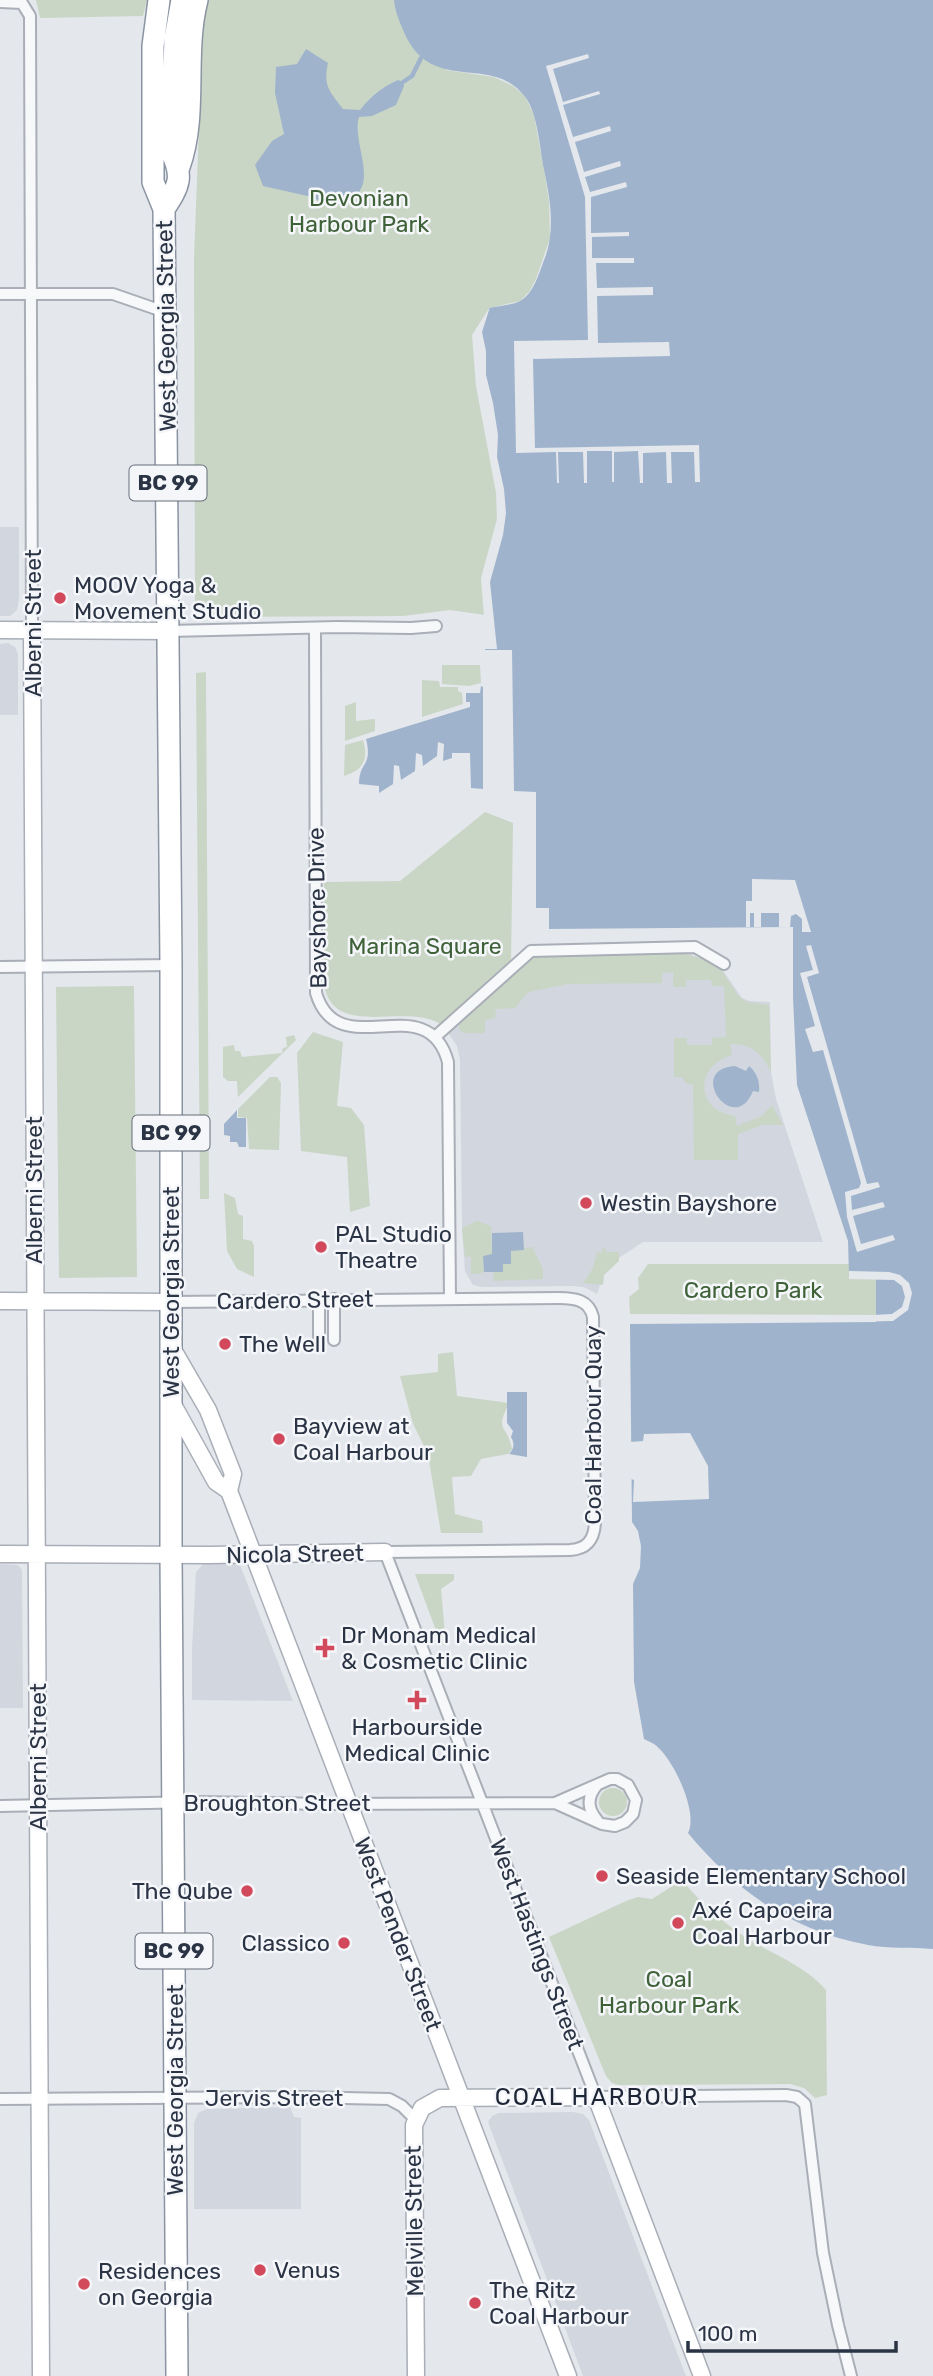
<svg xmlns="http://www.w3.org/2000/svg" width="933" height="2376" viewBox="0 0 933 2376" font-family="Rubik,sans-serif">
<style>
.built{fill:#d2d6de}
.green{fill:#c9d6c5}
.water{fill:#9fb4cc}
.pier{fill:#e4e7ec}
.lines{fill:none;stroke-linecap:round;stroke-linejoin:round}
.stream{stroke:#9fb4cc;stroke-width:4.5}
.street-casing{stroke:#a9aeb7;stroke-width:14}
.secondary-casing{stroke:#a9aeb7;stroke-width:19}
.highway-casing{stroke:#8b94a3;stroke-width:24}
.street{stroke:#f7f8fa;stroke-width:10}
.secondary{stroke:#fff;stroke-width:16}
.highway{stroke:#fff;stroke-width:21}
.poi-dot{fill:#d1495b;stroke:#f4f6f9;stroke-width:2.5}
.labels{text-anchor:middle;stroke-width:5;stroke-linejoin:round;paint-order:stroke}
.shield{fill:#f4f6f9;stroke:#676e7b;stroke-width:2}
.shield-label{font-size:21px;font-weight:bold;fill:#2b3445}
.park-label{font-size:23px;fill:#3f6138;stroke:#f4f6f9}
.street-label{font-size:23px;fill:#2b3445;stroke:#f4f6f9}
.poi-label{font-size:23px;fill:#2b3445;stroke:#f4f6f9;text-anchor:start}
.neighbourhood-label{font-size:24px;letter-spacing:2px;fill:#1d2536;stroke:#f4f6f9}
</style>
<rect width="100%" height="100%" fill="#e4e7ec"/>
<!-- built -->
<path class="built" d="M0,527H19V600L17,610L10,616H0Z
M8,643L15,647L18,654V715H0V644Z
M685,952L716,965L724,972L742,998L749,1001L770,1002L771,1072L776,1099L823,1242H643L611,1263L604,1273L597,1294L584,1287L572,1286L482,1287L473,1285L465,1271L462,1228L460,1060L457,1046L447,1031L535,955Z
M205,1562H232L240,1565L293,1701L192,1700V1649L196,1572Z
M0,1564L18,1565L22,1570L23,1708H0Z
M290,2107L294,2117L301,2118V2209H194V2123L198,2113L207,2109Z
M573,2112L583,2114L589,2120L686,2376H583L488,2122L492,2116L499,2113Z"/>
<!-- green -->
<path class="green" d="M36,0H147L143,16L40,18Z
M207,0H394L446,70L494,77L513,86L525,96L534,115L546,181L549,202L550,238L536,279L529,292L520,301L489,308L499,519L485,615L450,610L403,616L210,617C202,617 197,611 195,603L194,258L203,24Z
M442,665H480L481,683L469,686L442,684Z
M206,672L209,1199H200L196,673Z
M422,680L439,681L440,687H458V691L462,693L463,704L422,717Z
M356,702V721L375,719V731L345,741V706Z
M363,740C369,760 363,770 344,776L345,745Z
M485,812L513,823L511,962L442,1025C406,1001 333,1041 324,984V882L400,881Z
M684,954L701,958L722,971L739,997L747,1002L769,1005L771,1072C762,1054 752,1043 730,1044L732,1055C694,1066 695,1111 735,1116L737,1126L762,1116L772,1105L783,1125H762L738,1134V1160H694L693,1085L686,1083L682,1077H674V1038H687V1045H712V1038L726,1037L724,986H712L711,980H686V987H673V972L662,973V983L568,984L528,992L515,1008L496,1009L495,1018L485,1020V1033H463L459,1029V1021L536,956Z
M134,986L137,1277L59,1278L56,987Z
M313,1032L343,1042L337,1106L351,1108L364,1125L370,1206L350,1212L347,1157L301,1151L297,1053Z
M294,1035L296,1040L238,1097L237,1081H228L223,1077V1047L234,1045L235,1051H240L242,1057L282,1053L283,1048L287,1047L286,1037Z
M270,1077H277L281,1083L279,1150L249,1149L247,1118L238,1117V1109Z
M224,1193L235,1198L238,1214L243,1216V1239L252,1241L254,1246V1277L237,1269L227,1251Z
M477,1221L491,1226L492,1255L483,1256L484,1272L478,1274H471V1256L465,1257L462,1228Z
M532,1247L543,1269V1279L494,1281L493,1272H503V1264L511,1251Z
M602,1248H605L606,1252H619V1261L604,1275L603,1285L583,1283L593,1268L597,1252L602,1253Z
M648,1264H849V1275L876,1277V1315L630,1314L629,1297L639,1289L638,1278Z
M453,1352L457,1396L509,1403C494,1434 507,1422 512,1449L508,1454L481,1459L471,1476L452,1477L455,1514L482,1521L483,1533H441L428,1454L413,1424L400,1376L438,1372V1354Z
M415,1574H454V1580L441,1589L446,1646L441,1644Z
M599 1802a14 14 0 1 1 28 0a14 14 0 1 1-28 0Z
M682,1880C701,1903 723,1923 748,1939C774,1955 806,1966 826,1990L827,2095L815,2098L804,2088L790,2084L618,2085L612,2083L606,2076L549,1937L626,1901L638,1897L652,1899Z"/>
<!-- water -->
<path class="water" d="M394,0H933V1949C912,1947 889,1949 868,1945C791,1930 737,1892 688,1833C699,1812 672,1756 654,1744C651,1742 647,1741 644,1739L634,1682L633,1584L640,1568L641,1546L638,1531L632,1522L630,1324L876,1322V1278L849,1275L848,1241L797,1085L793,997V927L549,929V908H536V792L514,791L512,650H485L484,579L499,519L498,499L475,347L489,308C499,306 512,305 520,301C535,293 540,269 546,255C555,228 550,197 544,170C540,150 538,115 526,98C492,51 431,98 403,30C399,20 395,11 394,0Z
M306,49L328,63C323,86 329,91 343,109L360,110C371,96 382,87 398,80L403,82L404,86L396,105L372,116L359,117C352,139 374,175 358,193C352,201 337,203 327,205L312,197L263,186L255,165L272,141L284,134L275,93L276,67L297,64Z
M481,686L483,687V789L471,788L470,753H452V758L443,761L444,744L438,742L437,756L423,766L422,755L416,753L415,771L401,780L399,766L394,765L393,784L379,793V786L359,784C359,761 373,767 366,739L470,707V702H466V693H480Z
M735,1066L746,1071L749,1066C757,1073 760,1081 759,1092L753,1091C734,1138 685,1069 735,1066Z
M237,1110V1118H246V1147H239L237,1142H230V1136L224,1135V1124Z
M523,1232L524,1250L511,1251V1264H503V1272H484L483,1256L492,1254V1233Z
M507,1392H527V1457L509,1454C514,1449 515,1444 511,1437L513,1431L507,1423Z"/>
<!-- pier -->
<path class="pier" d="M588,54L589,58L553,69L563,102L599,91L600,94L563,105L573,137L610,126L611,131L575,142L584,172L620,161L621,166L585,177L590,192L626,182L627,187L591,197V233L629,232V236L592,237V258H634V263H596L597,288L653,287V295L597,296L598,343L669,342L670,356L533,359L535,448L699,445L700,482H695L694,452H671L672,483H667L666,452L643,453V483H640L638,451L614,452V482H612V451H587V483H584L583,452H558L559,483H557L556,452L516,453L514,341L588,340L585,197L546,66Z
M490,307L482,332L486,351V375L493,403L498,435L497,457L504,489L506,513L503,535L490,582L497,649H482L484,617L481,578L497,519L496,493L476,386L472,335Z
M752,879L795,880L811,932H802V919L796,914L791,916L790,927H779V913H761V927H754V913H750V927H746V901H752Z
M811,945L819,973L807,977L867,1184L878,1182L880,1187L851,1196L852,1210L883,1202L885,1207L853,1216L861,1244L893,1235L895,1240L857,1252L847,1217L845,1192L859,1188L861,1183L823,1050L813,1052L805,1029L815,1026L800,973L813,970L806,946Z
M849,1271L889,1272L900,1275L909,1283L912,1293L908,1310L893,1321L847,1322V1318L873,1319V1315L892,1314L902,1307L905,1297L902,1286L894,1280L849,1279Z
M690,1433L708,1466L709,1499L633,1502L634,1480L628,1478L630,1442L643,1441L644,1434Z"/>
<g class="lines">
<!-- stream -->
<path class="stream" d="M403,82L412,76L421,58"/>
<defs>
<path id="street" d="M0,2L22,3L30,16L32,630
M0,294H113L165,312
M315,628L316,993C338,1067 427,985 448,1062L450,1299
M169,631L337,627L411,628L436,626
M0,967L171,965
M436,1036L531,951L695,947L724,964
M334,1299V1340
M319,1300V1341
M172,1302L559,1298C575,1298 589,1300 593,1317L595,1523C594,1540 587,1549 570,1550L385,1552L596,2097L786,2095L797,2097L805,2104L823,2253L838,2325L851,2376
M597,1785C587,1797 587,1808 597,1820
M0,1806L197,1802L328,1804L555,1803L602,1824L615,1826L625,1822L633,1814L636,1800L628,1785L617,1779H610L555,1803
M0,2099L300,2097L389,2099L402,2106L415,2119"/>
<path id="secondary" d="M0,630L169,631
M32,630L41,2376
M0,1301L172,1302
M172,1348L208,1410L233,1474L229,1491L568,2376
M171,1401L216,1482L229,1491
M0,1554L208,1555L385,1552
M416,2376L414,2125L422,2108L440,2098L596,2097L702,2376"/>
<path id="highway" d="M159,0L153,46V182L164,209L171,965V1555L177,2376
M179,167C198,114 183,55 197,0
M164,209C179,186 184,177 171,151L175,39L182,0"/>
</defs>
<!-- street casing -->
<use href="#street" class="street-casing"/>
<!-- secondary casing -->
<use href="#secondary" class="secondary-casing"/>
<!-- highway casing -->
<use href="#highway" class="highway-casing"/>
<!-- street -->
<use href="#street" class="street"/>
<!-- secondary -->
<use href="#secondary" class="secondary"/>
<!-- highway -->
<use href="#highway" class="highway"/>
</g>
<!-- markers -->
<g class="poi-dot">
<circle cx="60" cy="598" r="7"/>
<circle cx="586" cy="1203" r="7"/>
<circle cx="321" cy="1247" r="7"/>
<circle cx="225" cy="1344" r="7"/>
<circle cx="279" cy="1439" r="7"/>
<path d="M321.5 1637.5h7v7h7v7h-7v7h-7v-7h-7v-7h7z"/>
<path d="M413.5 1689.5h7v7h7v7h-7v7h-7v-7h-7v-7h7z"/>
<circle cx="602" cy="1876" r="7"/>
<circle cx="247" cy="1891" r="7"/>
<circle cx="678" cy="1923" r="7"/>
<circle cx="344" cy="1943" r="7"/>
<circle cx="260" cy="2270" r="7"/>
<circle cx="84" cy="2284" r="7"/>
<circle cx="475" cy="2303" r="7"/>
</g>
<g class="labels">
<!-- shield labels -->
<g class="shield">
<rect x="129.5" y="465.5" width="77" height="35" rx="5"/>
<rect x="132.5" y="1115.5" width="77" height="35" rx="5"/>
<rect x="135.5" y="1933.5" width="77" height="35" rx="5"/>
</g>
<g class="shield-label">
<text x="168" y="490">BC 99</text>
<text x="171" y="1140">BC 99</text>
<text x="174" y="1958">BC 99</text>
</g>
<!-- park labels -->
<g class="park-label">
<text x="359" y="206">Devonian<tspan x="359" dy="26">Harbour Park</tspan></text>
<text x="425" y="954">Marina Square</text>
<text x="753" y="1298">Cardero Park</text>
<text x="669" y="1987">Coal<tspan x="669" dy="26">Harbour Park</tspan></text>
</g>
<!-- street labels -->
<g class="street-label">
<text transform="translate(166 326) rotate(-91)" y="8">West Georgia Street</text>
<text transform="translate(33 623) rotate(-90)" y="8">Alberni Street</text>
<text transform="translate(317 908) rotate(-91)" y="8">Bayshore Drive</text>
<text transform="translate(34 1190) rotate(-90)" y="8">Alberni Street</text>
<text transform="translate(171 1292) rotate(-90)" y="8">West Georgia Street</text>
<text transform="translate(295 1300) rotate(-1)" y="8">Cardero Street</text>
<text transform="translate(593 1425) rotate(-90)" y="8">Coal Harbour Quay</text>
<text transform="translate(295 1554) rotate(-1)" y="8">Nicola Street</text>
<text transform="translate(38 1757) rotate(-90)" y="8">Alberni Street</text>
<text x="277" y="1811">Broughton Street</text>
<text transform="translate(398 1934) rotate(69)" y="8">West Pender Street</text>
<text transform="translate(537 1944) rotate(69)" y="8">West Hastings Street</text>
<text transform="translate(175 2090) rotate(-90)" y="8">West Georgia Street</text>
<text x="274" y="2106">Jervis Street</text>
<text transform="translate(414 2221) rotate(-91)" y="8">Melville Street</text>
</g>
<!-- poi labels -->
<g class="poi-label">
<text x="74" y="593">MOOV Yoga &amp;<tspan x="74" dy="26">Movement Studio</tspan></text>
<text x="600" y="1211">Westin Bayshore</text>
<text x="335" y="1242">PAL Studio<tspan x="335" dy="26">Theatre</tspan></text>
<text x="239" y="1352">The Well</text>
<text x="293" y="1434">Bayview at<tspan x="293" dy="26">Coal Harbour</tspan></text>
<text x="341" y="1643">Dr Monam Medical<tspan x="341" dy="26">&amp; Cosmetic Clinic</tspan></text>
<text x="417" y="1735" text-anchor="middle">Harbourside<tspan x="417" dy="26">Medical Clinic</tspan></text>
<text x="616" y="1884">Seaside Elementary School</text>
<text x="233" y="1899" text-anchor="end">The Qube</text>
<text x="692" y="1918">Axé Capoeira<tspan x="692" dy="26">Coal Harbour</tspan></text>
<text x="330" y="1951" text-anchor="end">Classico</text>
<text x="274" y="2278">Venus</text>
<text x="98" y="2279">Residences<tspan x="98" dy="26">on Georgia</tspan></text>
<text x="489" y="2298">The Ritz<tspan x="489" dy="26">Coal Harbour</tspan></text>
</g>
<!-- neighbourhood labels -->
<g class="neighbourhood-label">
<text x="597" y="2105">COAL HARBOUR</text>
</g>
</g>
<!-- scale -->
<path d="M688 2341v10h208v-10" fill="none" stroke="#2b3445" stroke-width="3.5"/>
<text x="698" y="2341" font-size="21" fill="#2b3445" stroke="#f4f6f9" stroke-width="5" paint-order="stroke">100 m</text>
</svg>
